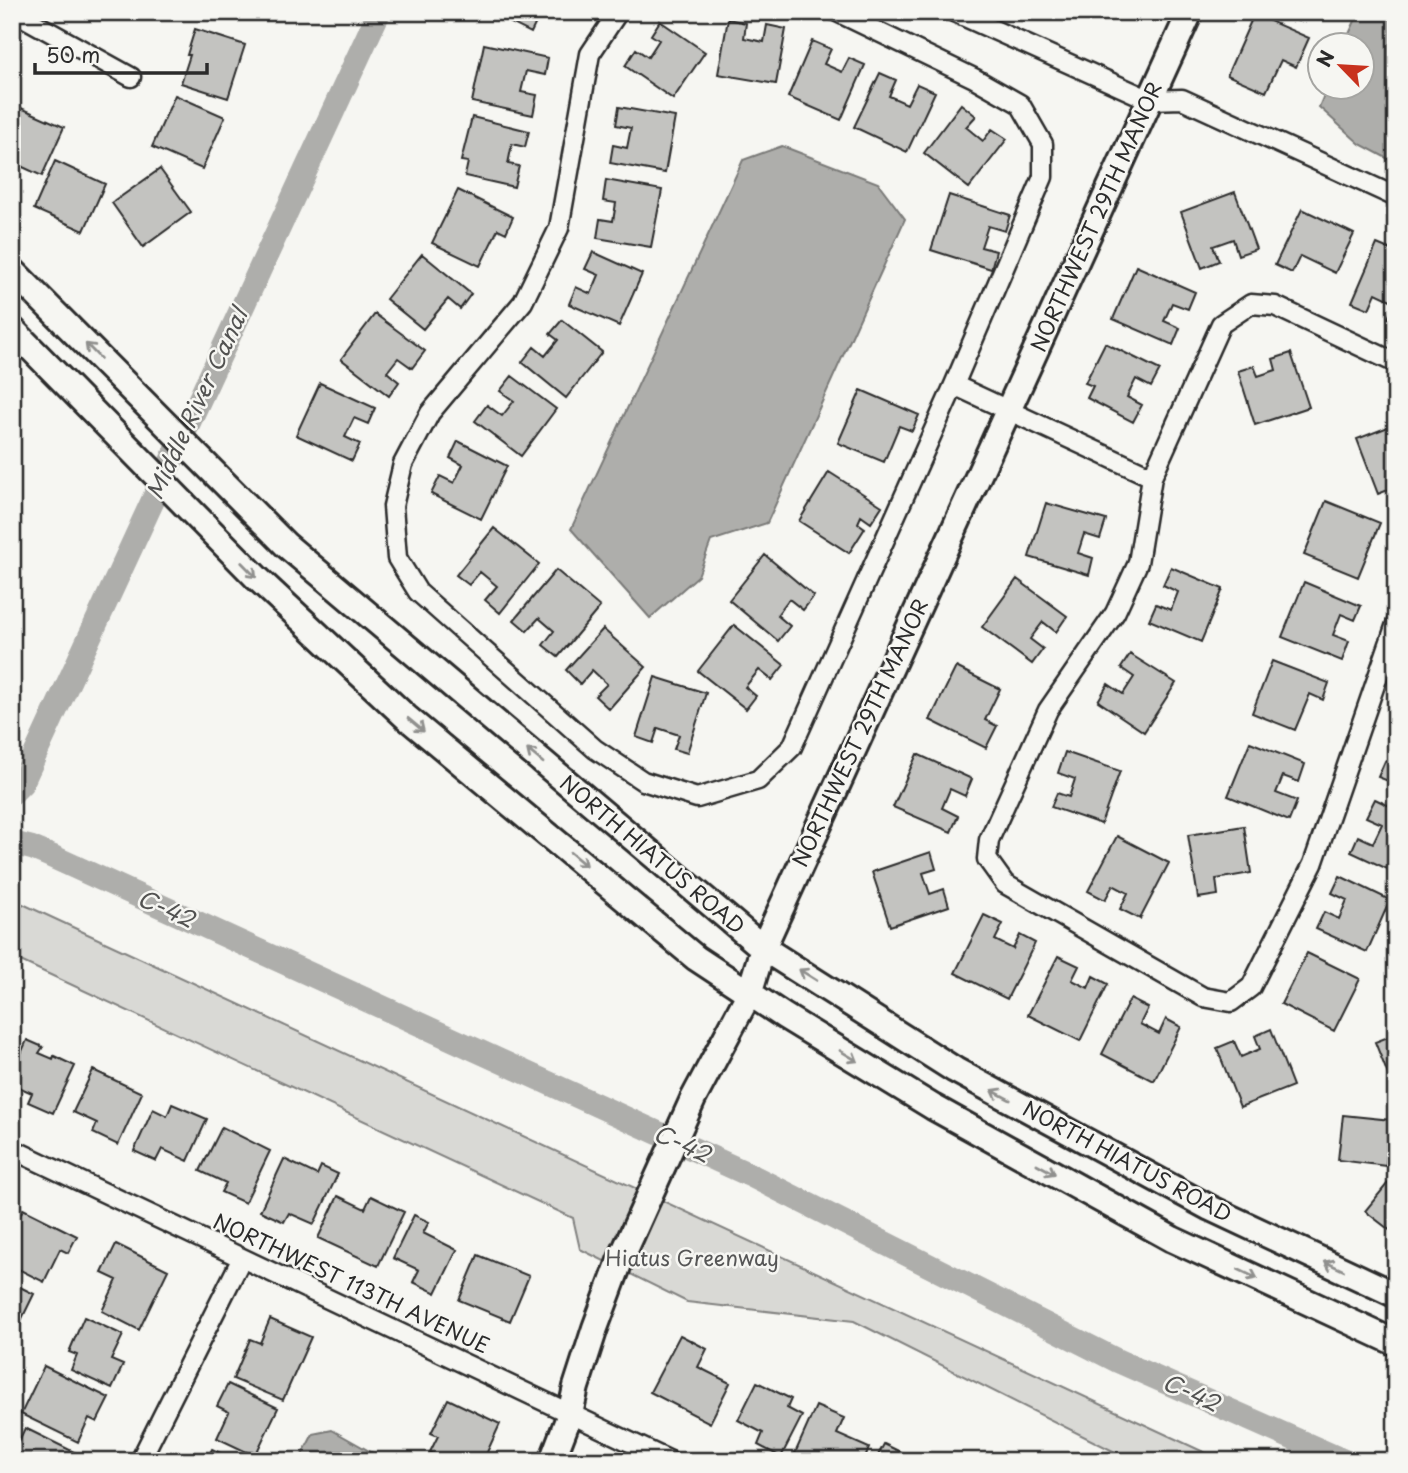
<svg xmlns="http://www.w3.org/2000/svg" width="1408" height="1473" viewBox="0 0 1408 1473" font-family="'Playpen Sans',sans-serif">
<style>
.green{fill:#d9d9d5;stroke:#828280;stroke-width:2}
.water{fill:#aeaeab;stroke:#7a7a78;stroke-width:2}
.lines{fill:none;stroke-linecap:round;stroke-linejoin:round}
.canal{stroke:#aeaeab;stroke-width:24}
.building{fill:#c3c3c0;stroke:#2b2b2b;stroke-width:2}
.street-casing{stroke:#2b2b2b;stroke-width:23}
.secondary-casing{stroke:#2b2b2b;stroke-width:30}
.street{stroke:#f6f6f2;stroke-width:18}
.secondary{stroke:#f6f6f2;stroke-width:24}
.oneway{stroke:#90908e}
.labels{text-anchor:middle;stroke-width:5;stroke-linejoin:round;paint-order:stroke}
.street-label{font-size:21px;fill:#2b2b2b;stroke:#f6f6f2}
.park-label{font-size:21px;fill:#565656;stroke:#f6f6f2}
.water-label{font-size:23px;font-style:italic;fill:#525251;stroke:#f6f6f2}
</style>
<rect width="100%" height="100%" fill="#f6f6f2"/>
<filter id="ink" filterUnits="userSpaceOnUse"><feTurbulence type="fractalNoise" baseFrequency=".0143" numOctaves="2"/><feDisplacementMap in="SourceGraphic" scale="14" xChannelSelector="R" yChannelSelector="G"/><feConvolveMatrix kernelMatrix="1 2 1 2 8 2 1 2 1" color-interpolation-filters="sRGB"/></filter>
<g filter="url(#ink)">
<!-- green -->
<path class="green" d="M12,899L1223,1461H1133L854,1321L687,1302L580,1249L573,1218L12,957Z"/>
<!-- water -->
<path class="water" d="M1359,12H1396V163L1360,144L1319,107L1327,88H1362V46L1344,45Z
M782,146L878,183L905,219L767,523L711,541L698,576L650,618L571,529L743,160Z
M332,1430L378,1456L376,1461H299L313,1434Z"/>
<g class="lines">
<!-- canal -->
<path class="canal" d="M12,793L22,783L379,12
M12,843L32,848L51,856L750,1175L1118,1361L1344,1461"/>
</g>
<!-- building -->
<path class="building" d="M200,12H248L247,18Z
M489,12H541L531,33Z
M1279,12H1302L1298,21Z
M1254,14L1309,38L1296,67L1281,60L1266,92L1227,75Z
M728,19L746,23L744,38L764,42L767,25L786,29L776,84L718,74Z
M660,21L705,52L673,99L625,66L636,49L648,57L659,40L651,35Z
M195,29L245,45L228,98L181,83L190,55H187Z
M812,41L831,49L824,64L842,72L849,58L865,65L841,120L788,97Z
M484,44L548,58L545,75L526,71L521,92L537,95L533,115L472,102Z
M880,73L896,80L889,96L907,104L917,84L935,92L907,152L854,127Z
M175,95L225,117L202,169L152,147Z
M12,104L64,127L42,176L12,162Z
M961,104L976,116L966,127L983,141L992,129L1007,139L969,188L924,153Z
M619,107L675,117L665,173L610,163L613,145L627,148L631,128L616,125Z
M472,117L529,131L525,147L512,144L508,164L519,166L514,187L465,176L468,162L461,161Z
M55,161L105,184L84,231L34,209Z
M160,169L191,212L143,247L112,203Z
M606,180L662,190L651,247L597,238L600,219L613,221L616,203L603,201Z
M458,190L513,217L506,233L498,229L480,266L432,243Z
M1235,192L1256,249L1238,255L1233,239L1213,246L1219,261L1202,268L1181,212Z
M949,195L1010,215L1005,231L988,226L981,247L996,251L991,269L931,250Z
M1302,209L1354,234L1335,273L1300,256L1292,273L1275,265Z
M1377,244L1396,252V321L1388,318L1395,302L1376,293L1369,309L1352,302Z
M593,252L642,274L619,326L569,304L576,287L591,294L599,275L585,269Z
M422,254L471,294L460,309L448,299L423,329L386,299Z
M1136,266L1195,292L1188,309L1172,303L1164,321L1180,328L1173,345L1113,319Z
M375,314L425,351L412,368L398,358L387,372L399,382L389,396L341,359Z
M562,320L602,352L566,398L522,362L534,347L545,356L558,340L550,334Z
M1105,343L1160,370L1151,387L1136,379L1127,397L1142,405L1133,422L1087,398L1093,386L1085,383Z
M1291,353L1309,407L1255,425L1238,371L1254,366L1258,376L1276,370L1273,359Z
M512,376L556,409L521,456L475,421L487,405L502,416L514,401L500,391Z
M320,383L375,408L368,424L354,418L345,437L360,444L352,461L296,435Z
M861,390L919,415L912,431L899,426L884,462L838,443Z
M1396,424V487L1378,494L1357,439Z
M458,441L507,466L481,519L431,494L440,476L454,483L463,465L450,458Z
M829,472L882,506L871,523L861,516L858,523L865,528L849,553L799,521Z
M1326,501L1380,523L1358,577L1304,555Z
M1046,503L1106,520L1100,539L1084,534L1078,553L1093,558L1089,575L1029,557Z
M494,528L539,564L500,613L485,600L497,586L480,572L469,585L456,575Z
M765,555L814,596L803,610L789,599L777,615L790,626L778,641L729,600Z
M1171,567L1223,589L1201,642L1149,620L1156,604L1171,610L1178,592L1163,585Z
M556,570L600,607L558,657L543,645L554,631L539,618L527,631L514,620Z
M1017,579L1067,616L1056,632L1043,622L1030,639L1043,649L1032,664L982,627Z
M1304,582L1361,606L1355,620L1341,614L1333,635L1349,641L1342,661L1282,637Z
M734,625L784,665L772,680L759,670L745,687L756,696L746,709L698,671Z
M603,629L646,667L609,709L595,696L607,684L592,670L580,684L566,670Z
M1130,654L1176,683L1144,732L1098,701L1108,684L1123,694L1134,677L1121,668Z
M1272,661L1329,683L1323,700L1310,694L1295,730L1252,713Z
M956,667L1000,689L985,720L997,726L986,748L930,720Z
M655,677L706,693L687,753L674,749L679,735L658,728L653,743L636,737Z
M1250,742L1305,764L1299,782L1283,776L1276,793L1297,801L1289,821L1228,796Z
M1065,752L1120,771L1101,824L1051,807L1057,793L1069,797L1075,779L1058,773Z
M917,754L972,779L965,796L950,789L942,808L958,816L951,832L893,807Z
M1385,761L1396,766V784L1378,777Z
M1375,799L1396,809V873L1351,852L1358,836L1373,843L1382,824L1366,817Z
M1244,826L1251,873L1216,879L1218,895L1198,898L1188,835Z
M1117,836L1169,863L1140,919L1120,909L1128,893L1113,885L1105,900L1088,891Z
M931,852L936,869L923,873L930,894L944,889L949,906L890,926L872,872Z
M1340,876L1390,900L1367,952L1316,929L1324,912L1339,919L1347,900L1332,893Z
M984,915L1003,924L995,940L1013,949L1020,935L1035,943L1007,999L955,973Z
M1307,953L1360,979L1334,1031L1281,1004Z
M1058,956L1079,966L1072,980L1088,988L1093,976L1108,984L1080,1041L1028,1015Z
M1130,999L1148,1008L1140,1024L1159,1034L1166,1019L1181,1027L1154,1081L1102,1054Z
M1271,1029L1293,1086L1240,1107L1217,1048L1234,1041L1241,1057L1260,1049L1255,1036Z
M1396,1034V1086L1393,1087L1375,1042Z
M27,1040L43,1047L39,1053L53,1059L54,1056L75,1066L53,1113L28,1102L32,1093L12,1084V1073Z
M93,1070L142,1093L118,1145L93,1133L97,1123L73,1112Z
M172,1104L207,1119L188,1161L162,1149L156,1161L134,1151L153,1109L167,1116Z
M1343,1115L1391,1120L1386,1166L1338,1160Z
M222,1127L270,1151L245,1203L221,1192L226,1183L200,1171Z
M284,1159L317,1175L321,1166L338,1174L314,1224L289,1213L284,1222L260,1211Z
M1396,1173V1235L1365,1211Z
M338,1196L365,1209L371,1196L404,1212L378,1266L318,1238Z
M23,1209L77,1236L68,1253L60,1249L44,1282L12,1266V1231Z
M414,1215L429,1222L423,1233L457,1250L436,1293L413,1282L419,1270L393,1258Z
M116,1244L168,1270L139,1330L102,1311L117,1280L102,1273Z
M478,1255L529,1276L510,1321L459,1300Z
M12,1283L34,1294L12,1339Z
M84,1317L123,1335L111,1360L123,1365L112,1389L71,1370L77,1355L69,1352Z
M270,1319L311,1337L283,1400L233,1379L250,1339L260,1343Z
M680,1335L707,1349L698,1367L730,1383L710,1423L650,1392Z
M44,1366L109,1398L97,1422L89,1418L78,1442L21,1414Z
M757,1382L791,1399L787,1408L802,1416L781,1457L758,1445L763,1433L738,1420Z
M228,1384L278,1408L255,1456L217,1438L229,1412L217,1406Z
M448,1399L500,1424L483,1461H449L430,1452L438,1436L431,1433Z
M816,1406L844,1418L837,1434L869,1448L864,1461L792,1460Z
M25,1428L78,1454L75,1461H23L12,1455Z
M884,1444L919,1461H875Z
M212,1449L236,1461H206Z"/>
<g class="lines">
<defs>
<path id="street" d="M14,12L131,77
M618,12L590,54L559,228L523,302L430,413L403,464L393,506L397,558L418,592L595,749L643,781L697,798L758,780L792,747L954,385L1043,177V144L1020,104L974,78L837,12
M954,12L1150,100L1182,99L1396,197
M1396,363L1275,306L1251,304L1221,324L1152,477L1138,563L1115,613L1048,710L989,840L987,859L1005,884L1203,997L1231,1002L1251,987L1313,864L1396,624
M954,385L1152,477
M12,1149L670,1461
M140,1461L242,1258"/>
<path id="secondary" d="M12,270L286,545L763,948L955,1070L1210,1208L1396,1295
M12,329L257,578L406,717L696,958L784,1016L933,1107L1172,1239L1396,1343
M552,1461L570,1414L576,1387L595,1328L620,1261L693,1099L749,994L763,948L1190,12"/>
</defs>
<!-- street casing -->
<use href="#street" class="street-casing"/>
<!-- secondary casing -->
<use href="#secondary" class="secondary-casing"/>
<!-- street -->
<use href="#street" class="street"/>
<!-- secondary -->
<use href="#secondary" class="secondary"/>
</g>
<!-- one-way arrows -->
<defs><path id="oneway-shaft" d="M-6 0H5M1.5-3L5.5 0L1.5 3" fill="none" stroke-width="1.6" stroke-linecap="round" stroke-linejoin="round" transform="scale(1.75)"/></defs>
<g class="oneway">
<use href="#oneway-shaft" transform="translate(93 351) rotate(-135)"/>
<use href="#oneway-shaft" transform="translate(249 570) rotate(46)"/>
<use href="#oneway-shaft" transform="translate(416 725) rotate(40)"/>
<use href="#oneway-shaft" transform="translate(535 756) rotate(-140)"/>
<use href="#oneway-shaft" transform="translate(578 859) rotate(40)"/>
<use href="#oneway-shaft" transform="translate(808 975) rotate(-148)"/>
<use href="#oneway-shaft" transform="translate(849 1056) rotate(31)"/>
<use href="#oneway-shaft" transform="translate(1001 1095) rotate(-152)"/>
<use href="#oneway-shaft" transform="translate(1046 1169) rotate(29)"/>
<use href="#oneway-shaft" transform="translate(1334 1266) rotate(-155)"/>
<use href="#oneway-shaft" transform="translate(1248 1274) rotate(25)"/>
</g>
</g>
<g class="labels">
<!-- street labels -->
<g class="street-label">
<text transform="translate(1097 217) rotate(-66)" y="7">NORTHWEST 29TH MANOR</text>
<text transform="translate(861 733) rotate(-65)" y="7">NORTHWEST 29TH MANOR</text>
<text transform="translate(652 855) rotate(40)" y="7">NORTH HIATUS ROAD</text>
<text transform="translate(1127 1162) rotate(28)" y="7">NORTH HIATUS ROAD</text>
<text transform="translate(351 1284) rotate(25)" y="7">NORTHWEST 113TH AVENUE</text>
</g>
<!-- park labels -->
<g class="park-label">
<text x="692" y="1266">Hiatus Greenway</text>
</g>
<!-- water labels -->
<g class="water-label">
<text transform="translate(197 404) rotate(-65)" y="8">Middle River Canal</text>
<text transform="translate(166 909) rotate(24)" y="8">C-42</text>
<text transform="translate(682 1144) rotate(24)" y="8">C-42</text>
<text transform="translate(1191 1393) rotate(24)" y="8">C-42</text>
</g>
</g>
<!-- margin -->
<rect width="1408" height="1473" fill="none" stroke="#f6f6f2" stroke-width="42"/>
<rect x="21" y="21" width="1366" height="1431" fill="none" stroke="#2b2b2b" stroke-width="2.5" filter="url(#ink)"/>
<!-- north arrow -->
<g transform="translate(1341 66) rotate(295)"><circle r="33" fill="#f6f6f2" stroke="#a5a5a2" stroke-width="2"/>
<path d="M0-5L12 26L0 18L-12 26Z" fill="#c8321e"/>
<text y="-10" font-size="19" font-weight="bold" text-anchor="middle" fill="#2b2b2b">N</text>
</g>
<!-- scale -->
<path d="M35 63v10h172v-10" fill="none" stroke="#2b2b2b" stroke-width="3.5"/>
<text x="46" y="63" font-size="21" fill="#2b2b2b" stroke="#f6f6f2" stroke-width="5" paint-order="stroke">50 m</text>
</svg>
